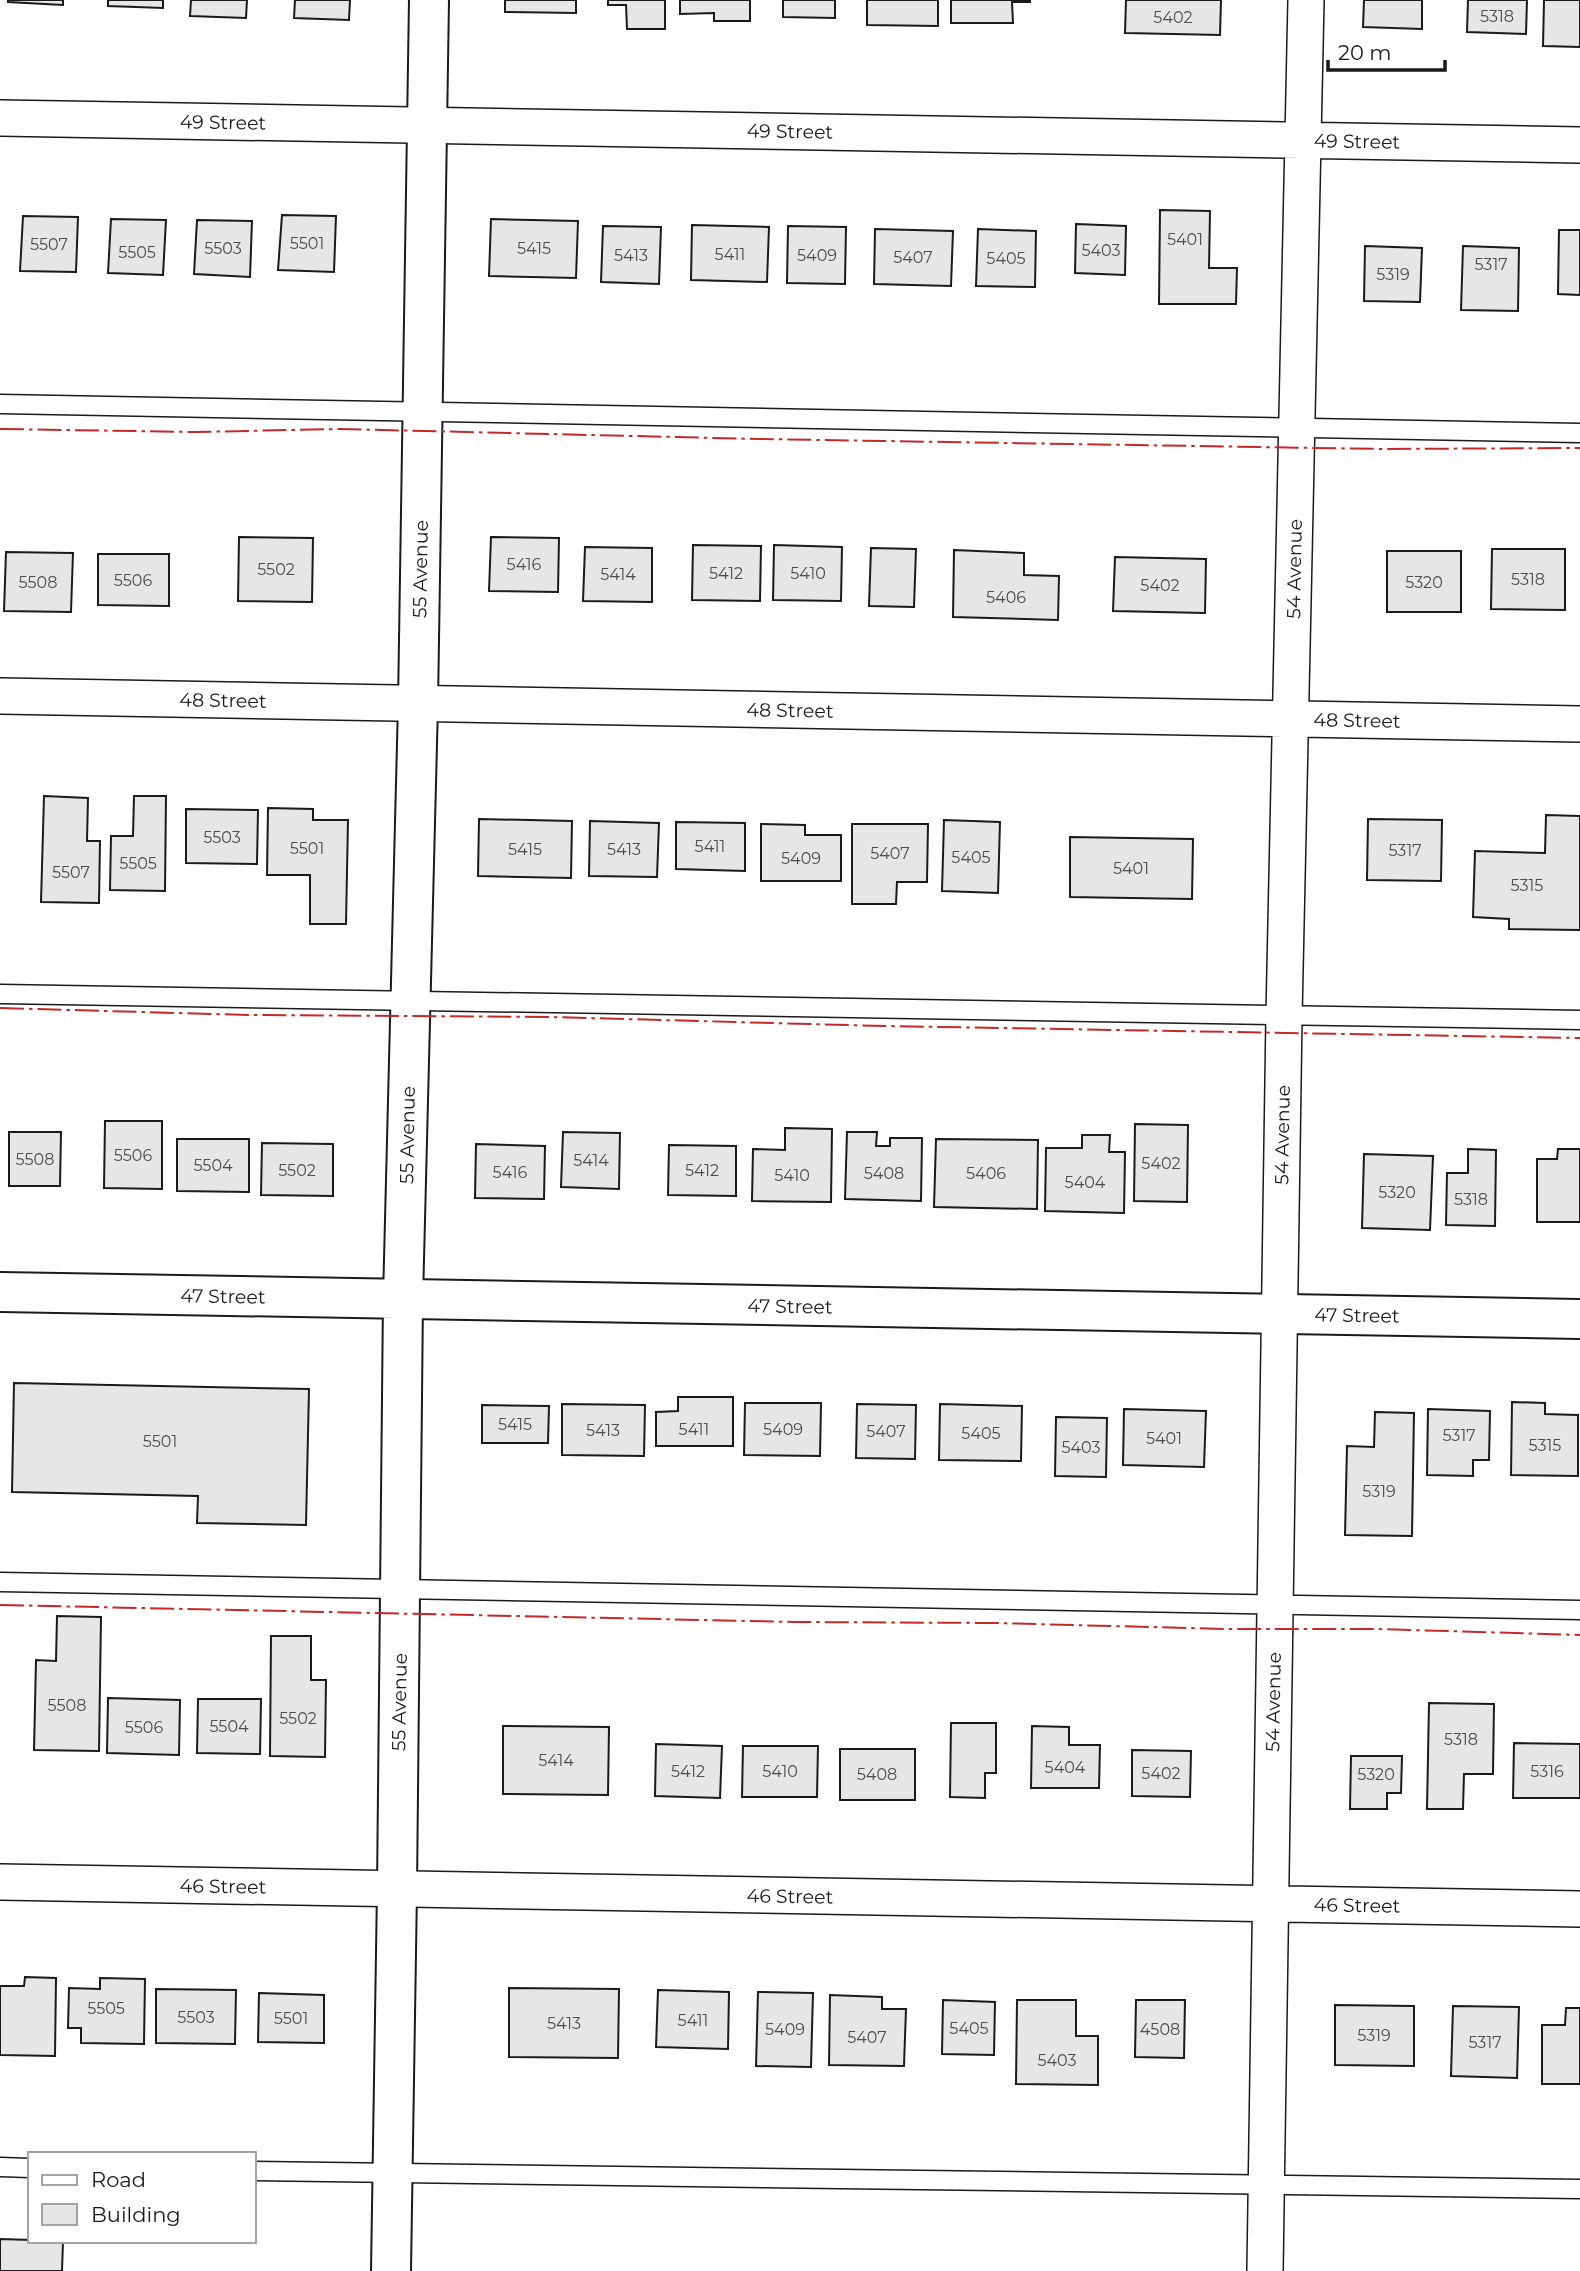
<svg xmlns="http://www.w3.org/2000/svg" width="1580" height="2271" viewBox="0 0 1580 2271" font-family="Montserrat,sans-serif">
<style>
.building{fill:#e6e6e6;stroke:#1a1a1a;stroke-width:2}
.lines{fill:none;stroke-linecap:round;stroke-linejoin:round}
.service-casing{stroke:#1a1a1a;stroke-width:21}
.minor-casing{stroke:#1a1a1a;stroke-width:38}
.tertiary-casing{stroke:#1a1a1a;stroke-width:42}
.service{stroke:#fff;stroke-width:18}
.minor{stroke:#fff;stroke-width:35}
.tertiary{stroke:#fff;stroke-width:38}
.power{stroke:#c62828;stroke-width:2;stroke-dasharray:24 5 3.5 5;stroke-linecap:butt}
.labels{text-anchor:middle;stroke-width:5;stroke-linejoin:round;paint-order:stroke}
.number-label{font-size:16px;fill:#4d4d4d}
.street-label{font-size:19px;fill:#1a1a1a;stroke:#fff}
</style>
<rect width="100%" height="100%" fill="#fff"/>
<!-- building -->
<path class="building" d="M8,0H63V5L8,2Z
M108,0H163V8L108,6Z
M191,0H247L246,18L190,16Z
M295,0H350L349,20L294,18Z
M505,0H576V13L505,12Z
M608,0H665V29H627L626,5H608Z
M680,0H750V21H714V13L680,14Z
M783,0H835V18L783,17Z
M867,0H938V26L867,25Z
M951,0H1030V2H1012L1013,23H951Z
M1126,0H1221L1220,35L1125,33Z
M1364,0H1422V29L1363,27Z
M1468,0H1527L1526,34L1467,32Z
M1544,0H1580V47L1543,46Z
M1160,210L1210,211L1209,268H1237L1236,304H1159Z
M282,215L336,216L334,272L278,270Z
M23,216L78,217L76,272L20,271Z
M111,219L166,220L163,275L108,273Z
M491,219L578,221L576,278L489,276Z
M197,220L252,221L250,277L194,274Z
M1076,224L1126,226L1125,275L1075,273Z
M692,225L769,227L767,282L691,280Z
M603,226L661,227L659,284L601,282Z
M788,226L846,227L845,284L787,283Z
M875,229L953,231L951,286L874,284Z
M978,229L1036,231L1035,287L976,286Z
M1559,230H1580V295L1558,294Z
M1365,246L1422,248L1420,302L1364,301Z
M1463,246L1519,248L1518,311L1461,310Z
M239,537L313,538L312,602L238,601Z
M491,537L559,538L558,592L489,591Z
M693,545L761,546L760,601L692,600Z
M774,545L842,547L841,601L773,600Z
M585,547L652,548V602L583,601Z
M871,548L916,549L914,607L869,606Z
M1492,549H1565V610L1491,609Z
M954,550L1024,553V575L1059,576L1058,620L953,617Z
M1387,551H1461V612H1387Z
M6,552L73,553L71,612L4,611Z
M98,554H169V606L98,605Z
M1115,557L1206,559L1205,613L1113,611Z
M44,796L88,798L87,841H100L99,903L41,902Z
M134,796H166L165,891L110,890L111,836H133Z
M268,808L313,809V820H348L346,924H310V875H267Z
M186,809L258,810L257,864L186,863Z
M1546,815L1580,816V930L1509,929V919L1473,917L1475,851L1545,853Z
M479,819L572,821L571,878L478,876Z
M1368,819L1442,820L1441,881L1367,880Z
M944,820L1000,822L998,893L942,891Z
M590,821L659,823L657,877L589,876Z
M676,822L745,823V871L676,869Z
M761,824L805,825V835H841V881H761Z
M852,824H928L927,882H897L896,904H852Z
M1070,837L1193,839L1192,899L1070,897Z
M105,1121H162V1189L104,1188Z
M1135,1124L1188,1125L1187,1202L1134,1201Z
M785,1128L832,1129L831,1202L752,1201L753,1149L785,1150Z
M9,1132H61L60,1186H9Z
M563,1132L620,1133L619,1189L561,1187Z
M847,1132H877L876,1146H890V1138H922L921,1201L845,1199Z
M1082,1135H1110L1109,1152H1125L1124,1213L1045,1211L1046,1148H1082Z
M177,1139H249V1192L177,1191Z
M936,1139L1038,1140L1037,1209L934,1207Z
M262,1143L333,1144V1196L261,1195Z
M476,1144L545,1146L544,1199L475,1198Z
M669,1145L736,1146V1196L668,1195Z
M1468,1149L1496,1150L1495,1226L1446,1225L1447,1173H1468Z
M1558,1149H1580V1222H1537V1159H1557Z
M1364,1154L1433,1156L1430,1230L1362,1228Z
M14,1383L309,1389L306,1525L197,1523L198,1496L12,1492Z
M678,1397H733V1446H656V1412L678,1411Z
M1512,1402L1545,1403V1414L1578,1415V1476L1511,1475Z
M745,1403H821L820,1456L744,1455Z
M562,1404L645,1405L644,1456L562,1455Z
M857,1404L916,1405L915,1459L856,1458Z
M940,1404L1022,1406L1021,1461L939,1460Z
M482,1405L549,1406L548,1443H482Z
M1124,1409L1206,1411L1204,1467L1123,1465Z
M1428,1409L1490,1411L1489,1460H1473V1476L1427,1475Z
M1375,1412L1414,1413L1412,1536L1345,1535L1347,1446L1374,1447Z
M1056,1417L1107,1418L1106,1477L1055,1476Z
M57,1616L101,1617L99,1751L34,1750L36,1660L56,1661Z
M271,1636H311V1680H326L325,1757L270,1756Z
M108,1698L180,1700L179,1755L107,1753Z
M198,1699H261L260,1754L197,1753Z
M1429,1703L1494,1704L1493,1774H1464L1463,1809H1427Z
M951,1723H996V1773H985V1798L950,1797Z
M503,1726L609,1727L608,1795L503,1794Z
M1032,1726L1069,1727V1745H1100L1099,1788H1031Z
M1514,1743L1580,1744V1798H1513Z
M656,1744L722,1746L720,1798L655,1796Z
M743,1746H818L817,1797H742Z
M840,1749H915V1800H840Z
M1132,1750L1191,1751L1190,1797L1132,1796Z
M1351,1756H1402L1401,1793H1387V1809H1350Z
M25,1977L56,1978L55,2056L0,2055V1986H24Z
M100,1978L145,1979L144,2044L81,2043V2028H68L69,1988L100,1989Z
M509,1988L619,1989L618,2058L509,2057Z
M156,1989L236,1990L235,2044L156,2043Z
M658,1990L729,1992L728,2049L656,2047Z
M758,1992L813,1993L811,2067L756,2066Z
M259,1993L324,1995V2043L258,2042Z
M830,1995L882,1997V2009H906L904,2066L829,2065Z
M943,2000L995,2002L994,2055L942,2054Z
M1017,2000H1076V2036H1098V2085L1016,2084Z
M1136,2000H1185L1184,2058L1135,2057Z
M1335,2005L1414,2006V2066L1335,2065Z
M1453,2006L1519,2007L1517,2078L1451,2076Z
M1566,2008H1580V2084H1542V2025H1565Z
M0,2239L63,2241L62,2271H0Z"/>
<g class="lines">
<defs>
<path id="service" d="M0,404L1580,433
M0,994L1580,1020
M0,1582L1580,1610
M0,2167L30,2168
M254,2171L1580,2189"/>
<path id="minor" d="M0,118L1580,145
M0,696L1580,724
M0,1882L1580,1909
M1265,2271L1284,1016L1306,0"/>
<path id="tertiary" d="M0,1292L1580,1319
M391,2271L397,1889L403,1299L418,704L429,0"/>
</defs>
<!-- service casing -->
<use href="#service" class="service-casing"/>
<!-- minor casing -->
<use href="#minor" class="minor-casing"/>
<!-- tertiary casing -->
<use href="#tertiary" class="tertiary-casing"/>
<!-- service -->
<use href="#service" class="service"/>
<!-- minor -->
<use href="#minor" class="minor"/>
<!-- tertiary -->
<use href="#tertiary" class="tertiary"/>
<!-- power -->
<path class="power" d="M0,429L195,432L340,429L759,439L1382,449L1580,448
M0,1008L248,1015L549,1017L885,1026L1580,1038
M0,1605L796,1622L995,1623L1227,1629H1378L1580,1635"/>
</g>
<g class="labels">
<!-- number labels -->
<g class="number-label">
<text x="1497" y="22">5318</text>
<text x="1173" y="23">5402</text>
<text x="1185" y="245">5401</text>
<text x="307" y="249">5501</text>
<text x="49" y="250">5507</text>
<text x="223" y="254">5503</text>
<text x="534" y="254">5415</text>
<text x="1101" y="256">5403</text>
<text x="137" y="258">5505</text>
<text x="730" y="260">5411</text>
<text x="631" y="261">5413</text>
<text x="817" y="261">5409</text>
<text x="913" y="263">5407</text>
<text x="1006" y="264">5405</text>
<text x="1491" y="270">5317</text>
<text x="1393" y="280">5319</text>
<text x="524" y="570">5416</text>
<text x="276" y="575">5502</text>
<text x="726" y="579">5412</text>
<text x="808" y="579">5410</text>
<text x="618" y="580">5414</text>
<text x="1528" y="585">5318</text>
<text x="133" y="586">5506</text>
<text x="38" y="588">5508</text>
<text x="1424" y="588">5320</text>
<text x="1160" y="591">5402</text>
<text x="1006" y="603">5406</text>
<text x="222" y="843">5503</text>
<text x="710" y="852">5411</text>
<text x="307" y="854">5501</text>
<text x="525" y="855">5415</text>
<text x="624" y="855">5413</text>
<text x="1405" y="856">5317</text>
<text x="890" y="859">5407</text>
<text x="971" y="863">5405</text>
<text x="801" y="864">5409</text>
<text x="138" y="869">5505</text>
<text x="1131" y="874">5401</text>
<text x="71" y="878">5507</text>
<text x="1527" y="891">5315</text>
<text x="133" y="1161">5506</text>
<text x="35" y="1165">5508</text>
<text x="591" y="1166">5414</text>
<text x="1161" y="1169">5402</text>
<text x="213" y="1171">5504</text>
<text x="297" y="1176">5502</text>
<text x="702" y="1176">5412</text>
<text x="510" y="1178">5416</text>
<text x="884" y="1179">5408</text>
<text x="986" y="1179">5406</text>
<text x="792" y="1181">5410</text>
<text x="1085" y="1188">5404</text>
<text x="1397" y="1198">5320</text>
<text x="1471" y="1205">5318</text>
<text x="515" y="1430">5415</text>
<text x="694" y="1435">5411</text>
<text x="783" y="1435">5409</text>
<text x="603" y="1436">5413</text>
<text x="886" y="1437">5407</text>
<text x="981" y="1439">5405</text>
<text x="1459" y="1441">5317</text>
<text x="1164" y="1444">5401</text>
<text x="160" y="1447">5501</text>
<text x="1545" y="1451">5315</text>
<text x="1081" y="1453">5403</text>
<text x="1379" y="1497">5319</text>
<text x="67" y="1711">5508</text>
<text x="298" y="1724">5502</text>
<text x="229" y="1732">5504</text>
<text x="144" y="1733">5506</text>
<text x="1461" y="1745">5318</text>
<text x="556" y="1766">5414</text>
<text x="1065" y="1773">5404</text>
<text x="688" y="1777">5412</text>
<text x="780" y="1777">5410</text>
<text x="1547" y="1777">5316</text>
<text x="1161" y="1779">5402</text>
<text x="877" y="1780">5408</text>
<text x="1376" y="1780">5320</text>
<text x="106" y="2014">5505</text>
<text x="196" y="2023">5503</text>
<text x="291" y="2024">5501</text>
<text x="693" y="2026">5411</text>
<text x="564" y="2029">5413</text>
<text x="969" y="2034">5405</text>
<text x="785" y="2035">5409</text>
<text x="1160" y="2035">4508</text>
<text x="1374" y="2041">5319</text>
<text x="867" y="2043">5407</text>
<text x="1485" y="2048">5317</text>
<text x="1057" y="2066">5403</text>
</g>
<!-- street labels -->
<g class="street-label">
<text transform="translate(223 122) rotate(1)" y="7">49 Street</text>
<text transform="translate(790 131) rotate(1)" y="7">49 Street</text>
<text transform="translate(1357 141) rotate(1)" y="7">49 Street</text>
<text transform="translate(420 569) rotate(-89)" y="7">55 Avenue</text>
<text transform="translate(1294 569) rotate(-89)" y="7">54 Avenue</text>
<text transform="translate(223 700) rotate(1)" y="7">48 Street</text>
<text transform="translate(790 710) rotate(1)" y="7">48 Street</text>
<text transform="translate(1357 720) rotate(1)" y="7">48 Street</text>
<text transform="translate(407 1135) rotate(-89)" y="7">55 Avenue</text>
<text transform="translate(1282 1135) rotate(-89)" y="7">54 Avenue</text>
<text transform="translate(223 1296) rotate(1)" y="7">47 Street</text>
<text transform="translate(790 1306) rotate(1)" y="7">47 Street</text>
<text transform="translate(1357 1315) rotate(1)" y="7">47 Street</text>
<text transform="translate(399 1702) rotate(-89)" y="7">55 Avenue</text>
<text transform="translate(1273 1702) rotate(-89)" y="7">54 Avenue</text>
<text transform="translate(223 1886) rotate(1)" y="7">46 Street</text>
<text transform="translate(790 1896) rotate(1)" y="7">46 Street</text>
<text transform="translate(1357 1905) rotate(1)" y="7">46 Street</text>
</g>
</g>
<!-- legend -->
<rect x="28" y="2152" width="228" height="91" fill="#ffffff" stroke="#a3a3a3" stroke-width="2"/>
<rect x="42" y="2175" width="35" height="10" fill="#ffffff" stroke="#a3a3a3" stroke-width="2"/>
<text x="91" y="2187" font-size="21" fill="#1a1a1a">Road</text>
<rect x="42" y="2204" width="35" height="21" fill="#e6e6e6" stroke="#a3a3a3" stroke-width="2"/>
<text x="91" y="2222" font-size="21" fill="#1a1a1a">Building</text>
<!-- scale -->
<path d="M1328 60v10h117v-10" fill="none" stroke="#1a1a1a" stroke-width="3.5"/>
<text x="1338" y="60" font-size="21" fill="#1a1a1a" stroke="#ffffff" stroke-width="5" paint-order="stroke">20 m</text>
</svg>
